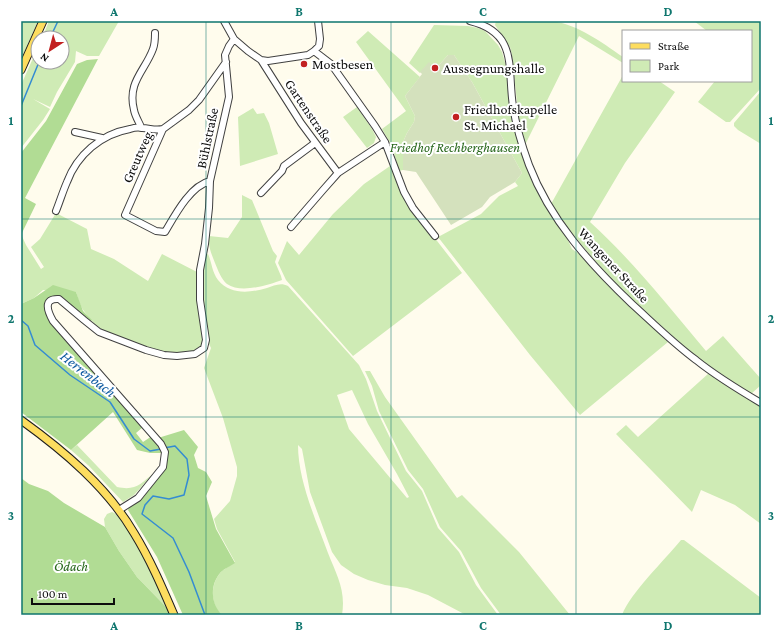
<svg xmlns="http://www.w3.org/2000/svg" width="782" height="636" viewBox="0 0 782 636" font-family="'Crimson Pro',serif">
<style>
.green{fill:#cfebb5;fill-rule:evenodd}
.forest{fill:#b1dc94}
.cemetery{fill:#d4e1bd}
.lines{fill:none;stroke-linecap:round;stroke-linejoin:round}
.stream{stroke:#348cd2;stroke-width:1.5}
.minor-casing{stroke:#404040;stroke-width:8}
.major-casing{stroke:#1e1e1e;stroke-width:9}
.minor{stroke:#fff;stroke-width:6}
.major{stroke:#fddd5f;stroke-width:7}
.grid{fill:none;stroke:#0f766e;stroke-width:1;stroke-opacity:0.55}
.poi-dot{fill:#c22021;stroke:#fff;stroke-width:1.5}
.labels{text-anchor:middle;stroke-width:4;stroke-linejoin:round;paint-order:stroke}
.poi-label{font-size:14px;fill:#0d0d0d;stroke:#fff;text-anchor:start}
.street-label{font-size:14px;fill:#0d0d0d;stroke:#fff}
.park-label{font-size:14px;font-style:italic;fill:#27671b;stroke:#fff}
.water-label{font-size:15px;font-style:italic;fill:#125da3;stroke:#fff}
.neatline{fill:none;stroke:#0f766e;stroke-width:1.5}
.grid-label{font-size:13px;text-anchor:middle;font-weight:bold;fill:#0f766e}
</style>
<rect width="100%" height="100%" fill="#fffced"/>
<!-- green -->
<path class="green" d="M21,21H38L21,60C21,46 21,34 21,21Z
M49,21H119L99,56H87L76,51L75,62L57,92L50,107L33,99L50,109L43,120L21,148V85L38,47V62H62V38H42Z
M496,21C514,21 534,19 552,21C579,25 601,42 623,57V63L579,36L525,145L519,121L512,55L510,47L495,25Z
M694,21H761V88L730,122H726L698,102L715,81H751V31H707Z
M434,25L468,26L478,28L485,31L498,45L502,52L506,66L513,124L523,156L531,179L546,207L566,236L572,249L584,257L636,311L668,342L580,415L530,355L438,237L481,214L499,196L518,186L515,182L522,173L472,82L454,55H448L439,65H432L429,63L420,73L409,63Z
M368,31L420,77L405,96L415,116L414,122L407,133L403,142V170L399,171L392,146L382,129L406,111L356,42Z
M623,75V81H659L675,92L625,163L590,222C633,261 669,307 706,351L723,336L761,379V385L751,394L696,357L616,285L566,227L551,204Z
M761,91V144L738,130L734,126V123Z
M357,107L372,129L376,137L374,143L367,148L343,117Z
M253,108L257,114L264,113L269,123L278,154L240,166L238,117Z
M390,166L406,201L462,273L353,356L286,280L278,263L287,241L299,255L333,214L364,184Z
M242,195L252,200L273,251L277,256L275,262L281,276L282,280C268,285 241,294 227,284C221,279 218,270 215,263C211,253 208,246 209,236L228,238L242,217Z
M56,213L87,229L91,249L114,259L148,281L162,254L197,272C196,284 197,296 199,308C200,319 206,333 202,344C194,369 115,339 101,329C95,325 88,317 84,311C80,306 78,298 76,292L43,290L34,298L21,304V234L26,245L41,269L44,267L31,247L40,239Z
M208,254C212,263 212,272 218,280C230,295 250,293 267,288C274,286 280,282 288,286L359,365L366,379L377,411L406,471L422,491L438,528L459,552L476,585L498,615H466L428,595L407,588L385,585L368,580L354,574L341,565L332,552L310,492L302,449L298,445C298,481 316,520 328,553C337,576 346,590 342,615H221C210,603 210,583 222,571C226,568 231,565 235,562L217,529L214,519L230,501L237,476V467L223,418L204,368L211,348L209,344L201,300L200,283L205,255ZM352,390L368,424L397,474L409,497L407,498L349,429L337,395Z
M365,371H370L385,397L457,498L462,495L519,552L570,615H501L481,588L461,551L440,527L423,489L408,470L379,411L372,386Z
M709,373L761,407V524L735,505L701,490L692,512L616,434L626,425L638,437Z
M77,445L117,487C136,491 140,484 154,473L134,495L123,502L89,466L71,450Z
M112,512C130,518 160,591 169,610L137,577L119,551L105,527L104,519L107,514Z
M681,540H684L761,598V615H622C631,592 664,561 681,540Z"/>
<!-- forest -->
<path class="forest" d="M98,59L25,198L36,204L21,235V153L46,121L77,64L87,60Z
M53,285L76,292L83,311L92,320L89,322L65,301L52,299L47,311L110,390L143,427L136,433L143,442L152,436L164,453H150L137,450L113,412L71,450L21,412V304L34,298Z
M184,430L198,447L194,455L198,468L206,472L212,482L206,496L216,529L235,563C231,566 225,568 221,572C210,584 210,603 222,615H183L157,557L128,510L130,506L137,501L139,502L164,468L166,462L158,438Z
M21,478L29,484L48,491L64,503L105,527L119,551L137,577L169,610L171,615H21Z"/>
<!-- cemetery -->
<path class="cemetery" d="M448,55H454L472,82L522,173L515,182L490,197L482,207L451,225L416,172L403,170V142L407,133L414,122L415,116L405,96L422,74L420,72L429,62L432,65L435,62L439,65Z"/>
<g class="lines">
<!-- stream -->
<path class="stream" d="M50,38L58,21
M21,106L39,62
M21,320L28,326L35,345L70,375L110,402L134,439L150,451L161,449
M164,448L175,446L187,459L189,475L184,495L169,499L153,496L145,505L142,514L173,538L189,572L205,615"/>
<defs>
<path id="minor" d="M224,21L234,39L248,51L261,60L268,61L308,55L314,51L319,46L320,39L318,21
M470,21C519,33 507,69 513,106C516,126 522,146 529,165C550,220 590,264 632,304C653,323 673,343 696,360C716,376 739,390 761,403
M314,51L331,64L375,126L385,142L404,192L413,208L435,236
M261,60L301,123L338,173
M141,127C139,122 135,116 134,110C127,82 145,71 153,49C155,44 155,38 155,33
M75,132L102,138
M210,181C190,186 175,215 165,232L156,231L125,215L163,129L189,110L199,100L226,62
M261,193L282,171L284,166L315,143
M56,211C60,201 63,191 67,182C77,155 101,134 130,129C133,128 138,127 142,128C150,128 154,131 163,129
M291,227L323,190L338,173L385,142
M119,510L138,498L163,467L165,452L161,444L53,321C48,312 42,298 59,299L84,320L99,332L146,350L164,355L177,356L195,354L204,348L206,340L200,300V270L205,244L209,208L210,181L229,97L225,55L229,46L234,39"/>
<path id="major" d="M21,70L43,21
M21,420C64,451 107,487 134,533C150,559 162,587 174,615"/>
</defs>
<!-- minor casing -->
<use href="#minor" class="minor-casing"/>
<!-- major casing -->
<use href="#major" class="major-casing"/>
<!-- minor -->
<use href="#minor" class="minor"/>
<!-- major -->
<use href="#major" class="major"/>
</g>
<!-- grid -->
<path class="grid" d="M206,21V615M391,21V615M576,21V615M21,219H761M21,417H761"/>
<!-- markers -->
<g class="poi-dot">
<circle cx="304" cy="64" r="4"/>
<circle cx="435" cy="68" r="4"/>
<circle cx="456" cy="117" r="4"/>
</g>
<g class="labels">
<!-- poi labels -->
<g class="poi-label">
<text x="312" y="69">Mostbesen</text>
<text x="443" y="73">Aussegnungshalle</text>
<text x="464" y="114">Friedhofskapelle<tspan x="464" dy="16">St. Michael</tspan></text>
</g>
<!-- street labels -->
<g class="street-label">
<text transform="translate(309 111) rotate(56)" y="5">Gartenstraße</text>
<text transform="translate(207 138) rotate(-78)" y="5">Bühlstraße</text>
<text transform="translate(137 157) rotate(-66)" y="5">Greutweg</text>
<text transform="translate(614 265) rotate(47)" y="5">Wangener Straße</text>
</g>
<!-- park labels -->
<g class="park-label">
<text x="455" y="152">Friedhof Rechberghausen</text>
<text x="71" y="571">Ödach</text>
</g>
<!-- water labels -->
<g class="water-label">
<text transform="translate(88 374) rotate(38)" y="5">Herrenbach</text>
</g>
</g>
<!-- border -->
<rect width="782" height="636" fill="none" stroke="#ffffff" stroke-width="44"/>
<!-- legend -->
<rect x="622" y="30" width="130" height="52" fill="#ffffff" stroke="#9e9e9e"/>
<rect x="630" y="43" width="20" height="6" fill="#fddd5f" stroke="#9e9e9e"/>
<text x="658" y="50" font-size="12" fill="#0d0d0d">Straße</text>
<rect x="630" y="60" width="20" height="12" fill="#cfebb5" stroke="#9e9e9e"/>
<text x="658" y="70" font-size="12" fill="#0d0d0d">Park</text>
<!-- north arrow -->
<g transform="translate(50 50) rotate(216)"><circle r="19" fill="#ffffff" stroke="#9e9e9e"/>
<path d="M0-3L7 15L0 10L-7 15Z" fill="#c22021"/>
<text y="-6" font-size="11" font-weight="bold" text-anchor="middle" fill="#0d0d0d">N</text>
</g>
<!-- scale -->
<path d="M32 598v6h82v-6" fill="none" stroke="#0d0d0d" stroke-width="2"/>
<text x="38" y="598" font-size="12" fill="#0d0d0d" stroke="#ffffff" stroke-width="3" paint-order="stroke">100 m</text>
<rect x="22" y="22" width="738" height="592" class="neatline"/>
<g class="grid-label">
<text x="114" y="16">A</text>
<text x="299" y="16">B</text>
<text x="483" y="16">C</text>
<text x="668" y="16">D</text>
<text x="11" y="125">1</text>
<text x="771" y="125">1</text>
<text x="11" y="323">2</text>
<text x="771" y="323">2</text>
<text x="11" y="520">3</text>
<text x="771" y="520">3</text>
<text x="114" y="630">A</text>
<text x="299" y="630">B</text>
<text x="483" y="630">C</text>
<text x="668" y="630">D</text>
</g>
</svg>
